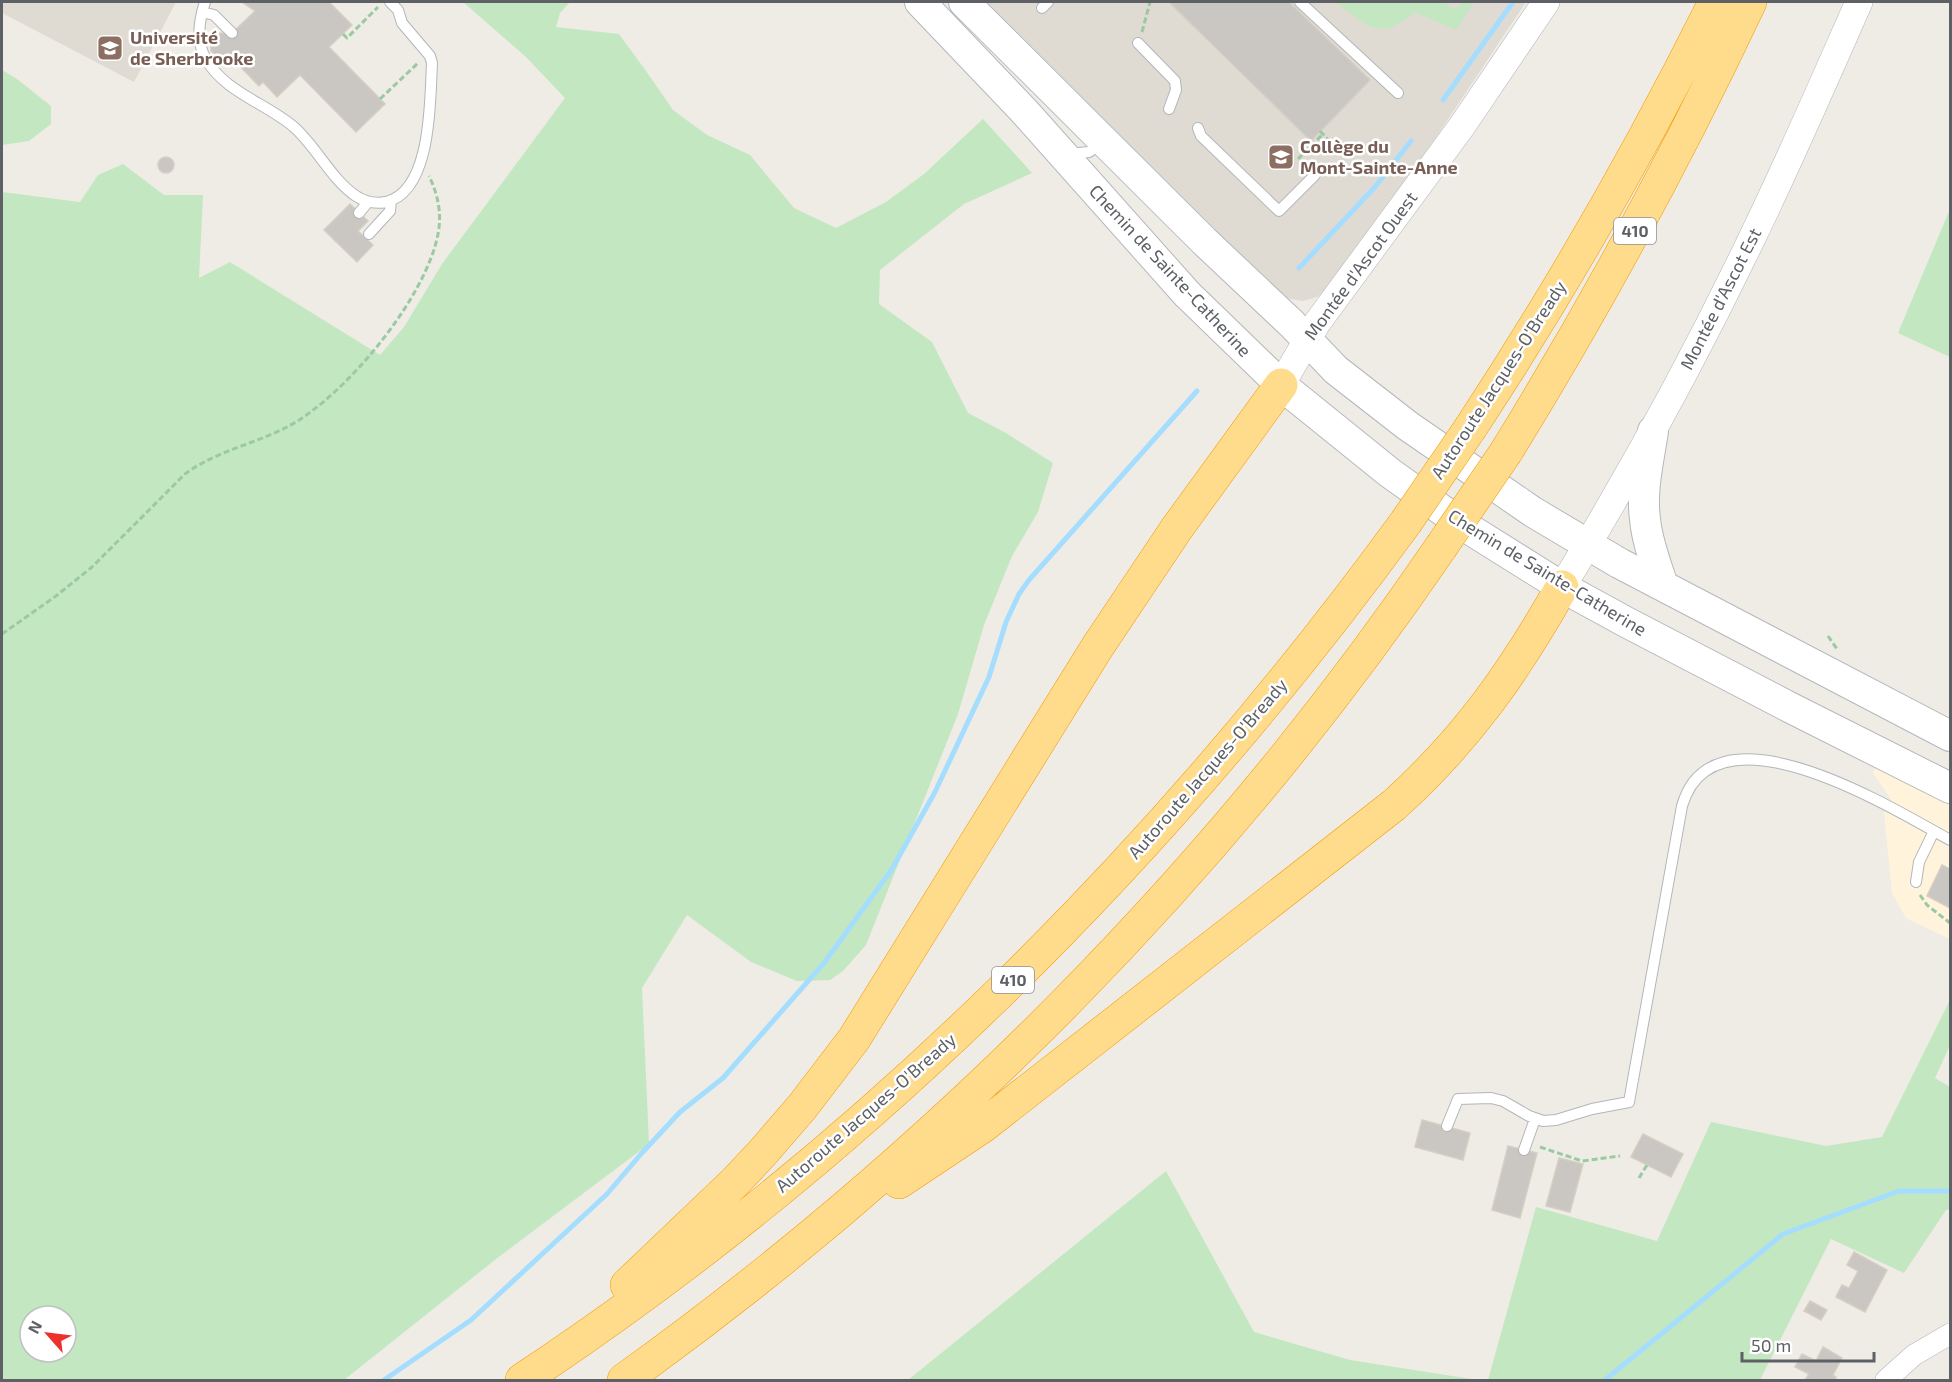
<svg xmlns="http://www.w3.org/2000/svg" width="1952" height="1382" viewBox="0 0 1952 1382" font-family="'Exo 2',sans-serif">
<style>
.commercial{fill:#fff4db}
.education{fill:#dfdbd3}
.green{fill:#c3e7c1;fill-rule:evenodd}
.lines{fill:none;stroke-linecap:round;stroke-linejoin:round}
.stream{stroke:#a5ddff;stroke-width:5}
.building{fill:#cac7c2;stroke:#d4cec3;stroke-width:1.5}
.service-casing{stroke:#b2b6ba;stroke-width:12}
.minor-casing{stroke:#b2b6ba;stroke-width:22}
.tertiary-casing{stroke:#b2b6ba;stroke-width:28}
.secondary-casing{stroke:#b4b8bd;stroke-width:32}
.motorway-casing{stroke:#f49900;stroke-width:34}
.path{stroke:#9ac9a4;stroke-width:3;stroke-dasharray:6 3;stroke-linecap:butt}
.service{stroke:#fff;stroke-width:10}
.minor{stroke:#fff;stroke-width:21}
.tertiary{stroke:#fff;stroke-width:27}
.secondary{stroke:#fff;stroke-width:30}
.motorway{stroke:#ffdb8c;stroke-width:33}
.motorway-bridge-casing{stroke:#f49900;stroke-width:34;stroke-linecap:butt}
.motorway-bridge{stroke:#ffdb8c;stroke-width:33}
.labels{text-anchor:middle;stroke-width:5;stroke-linejoin:round;paint-order:stroke}
.shield{fill:#fff;stroke:#8e9094;stroke-width:1.5}
.shield-label{font-size:16px;font-weight:bold;fill:#5d6166}
.education-label{font-size:18px;font-weight:bold;fill:#785e54;stroke:#fff;text-anchor:start}
.street-label{font-size:18px;fill:#5d6166;stroke:#fff}
</style>
<rect width="100%" height="100%" fill="#efece5"/>
<!-- commercial -->
<path class="commercial" d="M1877,765L1950,800V939L1906,918L1892,893L1884,813L1891,799L1873,773Z"/>
<!-- education -->
<path class="education" d="M2,2H176L134,82L2,13Z
M984,2H1526L1419,163L1325,291L1317,297L1303,301L1284,298L1258,274Z"/>
<!-- green -->
<path class="green" d="M463,2H570L560,13L556,27L619,34L646,71L673,110L707,135L750,155L794,208L836,228L886,202L924,174L983,119L1032,173L964,204L880,270L879,304L932,342L968,413L1006,433L1053,463L1038,512L1012,556L984,625L958,714L866,945L843,971L830,980L797,981L751,962L687,915L642,988L649,1144L496,1259L344,1380H2V192L80,202L98,175L123,164L164,195H203L199,278L230,262L380,355L404,327L442,264L565,98L525,56ZM30,1316H66V1352H30Z
M1335,2H1442L1453,8L1458,7L1463,2H1474L1456,30L1414,12C1379,44 1367,24 1335,2Z
M2,70L17,79L51,106V124L29,141L2,145Z
M1950,209V357L1898,333Z
M1950,1000V1045L1935,1078L1950,1087V1209L1946,1210L1904,1273L1831,1239L1760,1380H1488L1536,1207L1657,1241L1711,1122L1826,1146L1882,1137Z
M1166,1171L1254,1332L1350,1360L1478,1380H908Z"/>
<g class="lines">
<!-- stream -->
<path class="stream" d="M1443,100L1513,2
M1299,268L1374,188L1411,141
M384,1380L471,1320L607,1194L641,1154L680,1112L723,1078L824,963L892,869L935,792L989,677L1006,622L1019,594L1029,580L1197,391
M1605,1380L1783,1234L1899,1191H1950"/>
</g>
<!-- building -->
<path class="building" d="M242,2H329L352,25L329,47L385,104L356,132L300,75L277,97L263,82L259,86L231,57L219,59L211,51V40L219,33L231,34L255,11Z
M1169,2H1289L1370,80L1311,141Z
M158 165a8 8 0 1 1 16 0a8 8 0 1 1-16 0Z
M350,204L368,221L358,231L373,245L357,262L324,230Z
M1942,865L1950,869V908L1927,896Z
M1422,1120L1470,1133L1463,1160L1415,1147Z
M1643,1134L1683,1154L1671,1177L1631,1157Z
M1508,1146L1537,1153L1520,1218L1492,1210Z
M1559,1158L1583,1164L1570,1212L1546,1206Z
M1854,1252L1887,1270L1865,1312L1836,1297L1842,1285L1849,1288L1858,1271L1847,1265Z
M1810,1301L1827,1310L1821,1320L1804,1311Z
M1823,1347L1842,1358L1833,1375L1836,1377L1835,1380H1805L1809,1374L1795,1367L1802,1354L1816,1361Z"/>
<g class="lines">
<defs>
<path id="service" d="M205,2C199,20 196,42 206,59C224,92 268,104 295,128C317,148 332,180 356,196C365,202 375,204 386,202C432,191 430,100 432,63L430,56L402,23L398,10L390,2
M1300,2L1398,93
M1042,8L1048,2
M202,12L214,15L232,33
M1138,43L1175,81L1176,90L1169,109
M1198,128L1201,136L1279,211L1315,175
M1068,154L1089,152L1103,142
M359,213L368,202
M369,234L390,211L391,200
M1916,882L1919,862L1934,831
M1447,1126L1458,1099L1491,1098L1503,1101L1529,1116L1543,1121L1556,1120L1592,1109L1629,1102L1682,806C1713,697 1894,809 1950,840
M1524,1150L1535,1119"/>
<path id="minor" d="M1886,1380L1914,1355L1950,1334"/>
<path id="tertiary" d="M1281,385L1317,323L1462,126L1546,2
M1562,587C1631,474 1695,357 1752,238C1790,160 1824,81 1859,2"/>
<path id="secondary" d="M920,2L1024,111L1187,294L1281,385L1390,473L1463,525L1562,587L1626,622L1791,708L1950,788
M964,2L1204,241L1292,324L1336,370L1408,426L1533,512L1619,563L1950,736
M1653,431C1649,459 1641,490 1645,519C1647,542 1656,564 1663,586"/>
<path id="motorway" d="M1471,427C1561,290 1642,149 1715,2
M1506,452C1596,306 1677,157 1750,2
M899,1182L983,1126L1394,805C1467,739 1514,672 1562,587
M627,1285L735,1182L764,1151L802,1107L854,1039L1098,646L1177,528L1281,385
M522,1380C866,1152 1163,855 1406,522
M624,1380C940,1153 1222,869 1441,547"/>
</defs>
<!-- service casing -->
<use href="#service" class="service-casing"/>
<!-- minor casing -->
<use href="#minor" class="minor-casing"/>
<!-- tertiary casing -->
<use href="#tertiary" class="tertiary-casing"/>
<!-- secondary casing -->
<use href="#secondary" class="secondary-casing"/>
<!-- motorway casing -->
<use href="#motorway" class="motorway-casing"/>
<!-- path -->
<path class="path" d="M1142,32L1150,2
M343,34L347,38L378,7
M380,99L418,63
M1320,131L1339,151
M1298,159L1323,134
M2,634L56,596L92,567L185,474C216,451 255,444 289,426C346,395 426,298 438,234C442,214 438,194 429,176
M1828,636L1837,649
M1920,895L1927,905L1950,923
M1540,1147L1582,1161L1620,1156
M1639,1178L1647,1165"/>
<!-- service -->
<use href="#service" class="service"/>
<!-- minor -->
<use href="#minor" class="minor"/>
<!-- tertiary -->
<use href="#tertiary" class="tertiary"/>
<!-- secondary -->
<use href="#secondary" class="secondary"/>
<!-- motorway -->
<use href="#motorway" class="motorway"/>
<defs>
<path id="motorway-bridge" d="M1406,522L1471,427
M1441,547L1506,452"/>
</defs>
<!-- motorway-bridge casing -->
<use href="#motorway-bridge" class="motorway-bridge-casing"/>
<!-- motorway-bridge -->
<use href="#motorway-bridge" class="motorway-bridge"/>
</g>
<!-- icons -->
<defs>
<symbol id="university-square" viewBox="-11 -11 22 22"><rect x="-9" y="-9" width="18" height="18" rx="4" fill="#8d6e63" stroke="#fff"/><path d="M0-5L7-2L0 1L-7-2ZM-4 1L0 2.5L4 1V4Q0 6-4 4Z" fill="#fff"/></symbol>
<symbol id="school-square" viewBox="-11 -11 22 22"><rect x="-9" y="-9" width="18" height="18" rx="4" fill="#8d6e63" stroke="#fff"/><path d="M0-5L7-2L0 1L-7-2ZM-4 1L0 2.5L4 1V4Q0 6-4 4Z" fill="#fff"/></symbol>
</defs>
<g fill-rule="evenodd">
<use href="#university-square" x="95" y="33" width="30" height="30"/>
<use href="#school-square" x="1266" y="142" width="30" height="30"/>
</g>
<g class="labels">
<!-- shield labels -->
<g class="shield">
<rect x="1614" y="218" width="42" height="26" rx="4.5"/>
<rect x="992" y="967" width="42" height="26" rx="4.5"/>
</g>
<g class="shield-label">
<text x="1635" y="237">410</text>
<text x="1013" y="986">410</text>
</g>
<!-- education labels -->
<g class="education-label">
<text x="130" y="44">Université<tspan x="130" dy="21">de Sherbrooke</tspan></text>
<text x="1300" y="153">Collège du<tspan x="1300" dy="21">Mont-Sainte-Anne</tspan></text>
</g>
<!-- street labels -->
<g class="street-label">
<text transform="translate(1361 266) rotate(-54)" y="6">Montée d'Ascot Ouest</text>
<text transform="translate(1170 271) rotate(47)" y="6">Chemin de Sainte-Catherine</text>
<text transform="translate(1721 299) rotate(-63)" y="6">Montée d'Ascot Est</text>
<text transform="translate(1499 380) rotate(-57)" y="6">Autoroute Jacques-O'Bready</text>
<text transform="translate(1547 573) rotate(31)" y="6">Chemin de Sainte-Catherine</text>
<text transform="translate(1208 769) rotate(-49)" y="6">Autoroute Jacques-O'Bready</text>
<text transform="translate(866 1113) rotate(-41)" y="6">Autoroute Jacques-O'Bready</text>
</g>
</g>
<!-- border -->
<rect width="1952" height="1382" fill="none" stroke="#5d6166" stroke-width="6"/>
<!-- north arrow -->
<g transform="translate(48 1334) rotate(298)"><circle r="28" fill="#ffffff" stroke="#bec0c2" stroke-width="1.5"/>
<path d="M0-4.5L10 22L0 15L-10 22Z" fill="#ed302d"/>
<text y="-9" font-size="16" font-weight="bold" text-anchor="middle" fill="#5d6166">N</text>
</g>
<!-- scale -->
<path d="M1742 1352v9h132v-9" fill="none" stroke="#5d6166" stroke-width="3"/>
<text x="1751" y="1352" font-size="18" fill="#5d6166" stroke="#ffffff" stroke-width="4.5" paint-order="stroke">50 m</text>
</svg>
